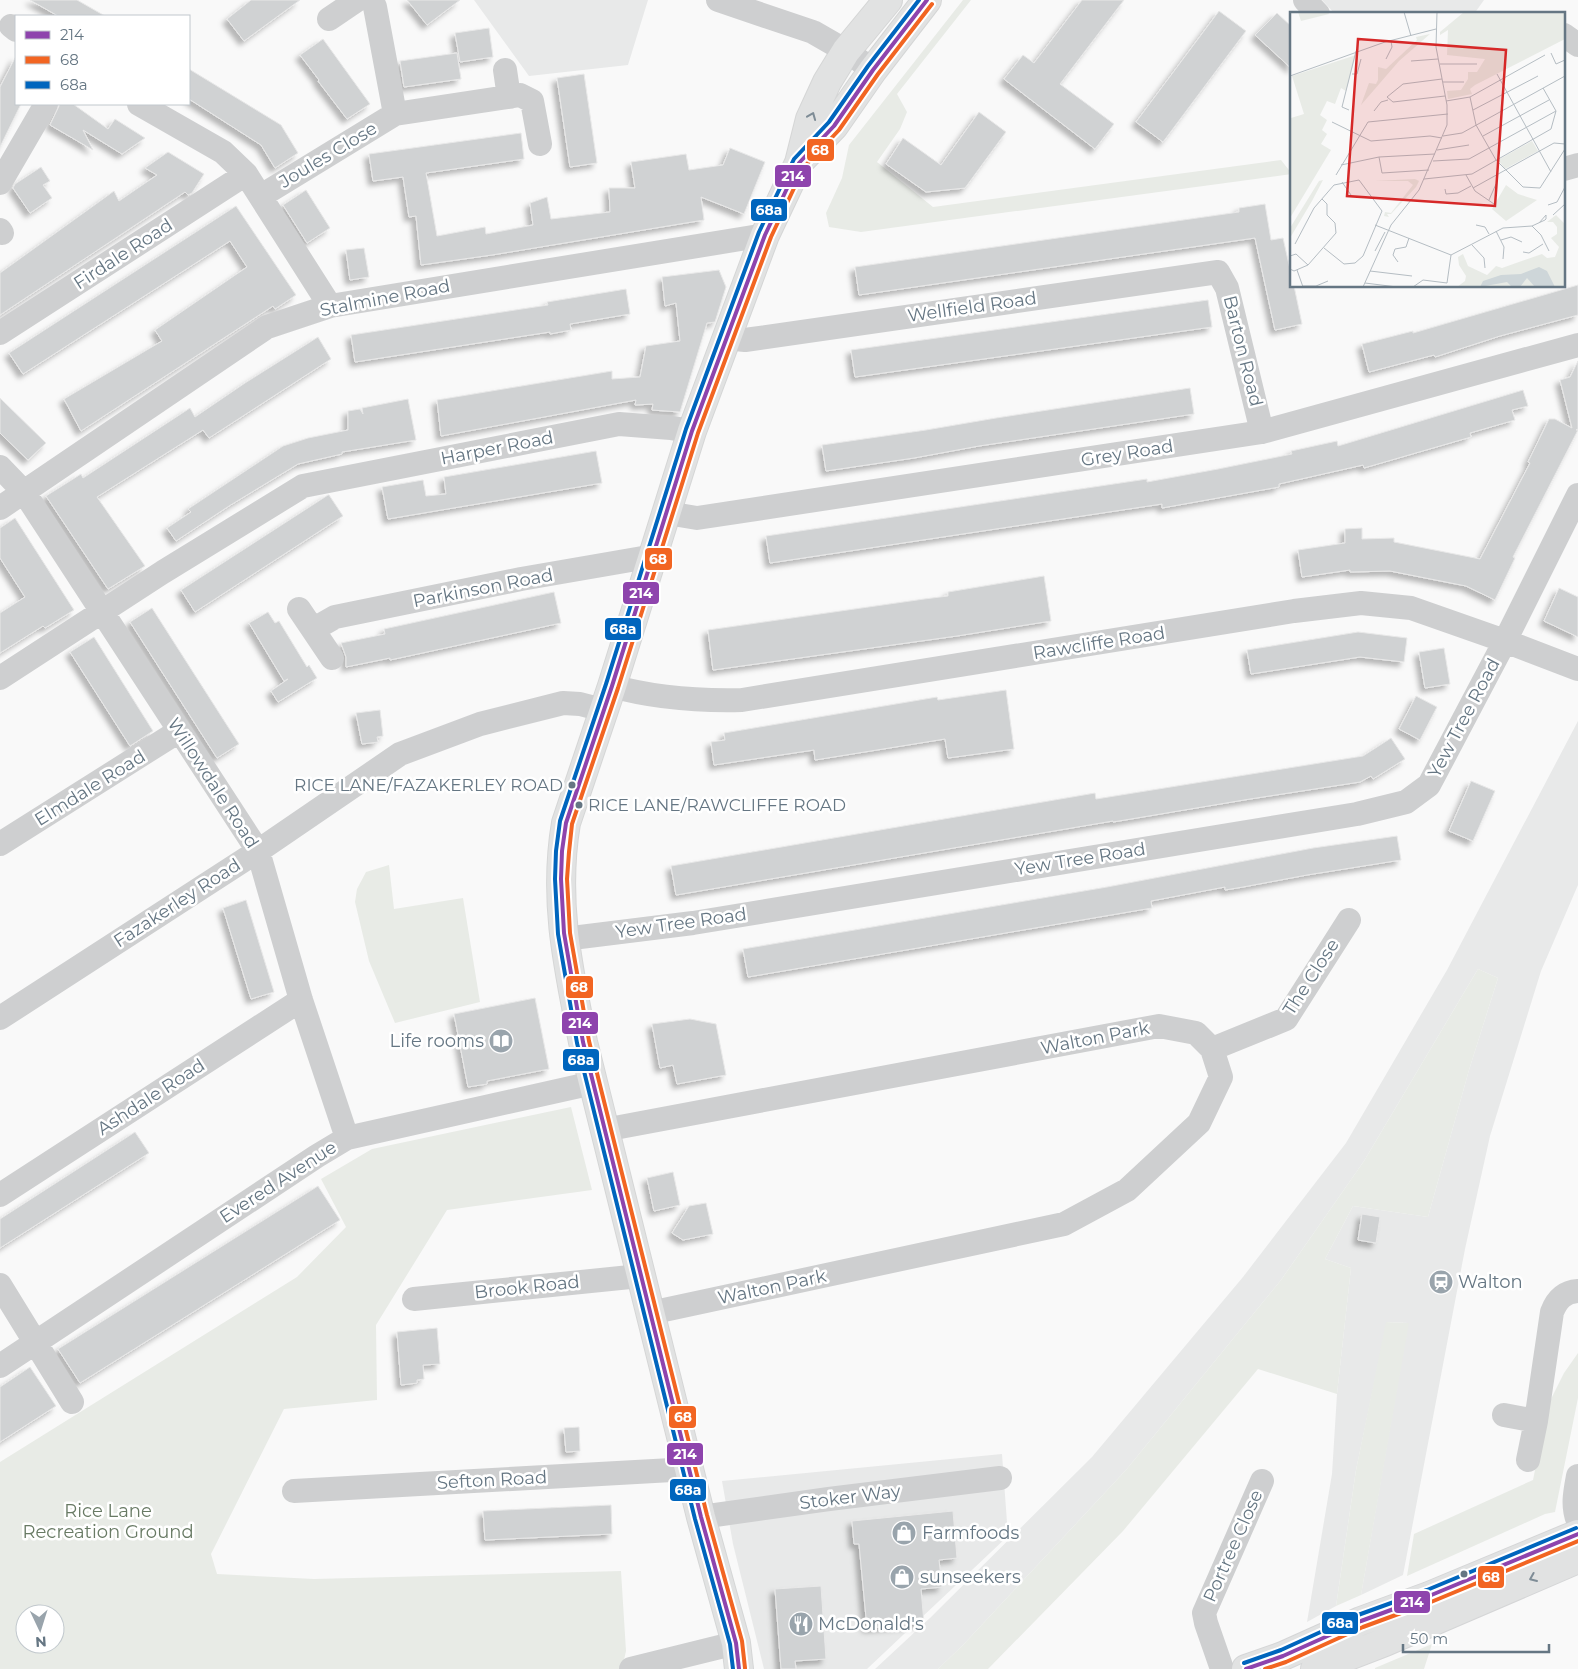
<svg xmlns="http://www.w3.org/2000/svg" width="1578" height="1669" viewBox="0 0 1578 1669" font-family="Montserrat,sans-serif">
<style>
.built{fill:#e8e9e9}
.green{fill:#e8ebe6;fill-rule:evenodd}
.building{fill:#d0d2d3;stroke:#e8e8e8;filter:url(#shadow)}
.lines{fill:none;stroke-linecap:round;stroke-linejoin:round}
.primary-casing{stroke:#d5d6d7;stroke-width:30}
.trunk-casing{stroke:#d5d6d6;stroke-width:30}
.minor{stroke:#cecfd0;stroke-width:24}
.primary{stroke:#e1e2e2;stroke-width:28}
.trunk{stroke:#e1e2e2;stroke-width:28}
.bus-1-casing{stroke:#fff;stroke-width:8}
.bus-2-casing{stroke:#fff;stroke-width:8}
.bus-3-casing{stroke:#fff;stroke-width:8}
.bus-1{stroke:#8e44ad;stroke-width:4}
.bus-2{stroke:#f26522;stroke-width:4}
.bus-3{stroke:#0065bd;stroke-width:4}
.oneway{stroke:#7e8c96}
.bus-dot{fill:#657683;stroke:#fff;stroke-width:2}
.labels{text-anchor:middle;stroke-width:5;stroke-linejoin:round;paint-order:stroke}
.bus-label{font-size:17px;fill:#657683;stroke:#fff;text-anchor:end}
.street-label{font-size:18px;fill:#657683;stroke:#fff}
.poi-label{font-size:18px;fill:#657683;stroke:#fff;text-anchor:start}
.park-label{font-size:18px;fill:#687a64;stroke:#fff}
.inset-road{fill:none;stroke:#b5bdc3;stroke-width:1}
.view{fill:#d62828;fill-opacity:0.15;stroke:#d62828;stroke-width:2.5}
.inset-edge{fill:none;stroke:#657683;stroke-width:2.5}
.line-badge{stroke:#fff;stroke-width:2}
.badge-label{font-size:14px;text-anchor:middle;font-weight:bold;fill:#fff}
</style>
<defs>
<filter id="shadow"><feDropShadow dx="-4.5" dy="4.5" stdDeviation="2.5" flood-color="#0004"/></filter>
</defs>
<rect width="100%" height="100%" fill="#f9f9f9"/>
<!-- built -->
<path class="built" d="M474,0H648L628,65L529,76Z
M1322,0H1484L1474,14H1335Z
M1578,721V885L1541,971L1490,1136L1465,1249L1403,1575L1361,1595L1408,1323L1387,1322L1356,1470L1336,1606L1307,1622L1332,1474L1337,1394L1351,1268L1325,1259L1353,1206L1428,1217L1469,1070L1498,978L1478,969L1364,1161L1281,1280L1126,1470L963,1645L938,1669H875L930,1618L1092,1457L1243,1277L1346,1143L1447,970Z
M1002,1454L1008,1536L867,1669H764L733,1544L722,1481Z"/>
<!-- green -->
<path class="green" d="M963,0H971L897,94L907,112L900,129L877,162L933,207L1281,160L1292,174L861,232L829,227L826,213L842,178L849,145Z
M389,865L394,909L463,898L480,1002L395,1023L369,961L355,902L357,889L366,872Z
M1478,969L1498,978L1469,1070L1428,1217L1353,1206L1325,1259L1351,1268L1337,1394L1258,1369L1123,1531L988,1669H938L963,1645L1126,1470L1281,1280L1364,1161Z
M571,1107L592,1190L447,1210L376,1325L377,1400L284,1409L211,1554L217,1574L314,1579L621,1571L626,1651L622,1669H0V1462L297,1277L346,1227L321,1179L372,1149ZM25,1614H55V1644H25Z
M1386,1322L1409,1323L1361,1595L1336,1606L1356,1470Z
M1578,1353V1398L1555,1512L1545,1514L1407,1576L1414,1534L1533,1480L1548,1405L1564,1373Z
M1432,1644L1424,1669H1375V1668Z"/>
<!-- building -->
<path class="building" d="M30,0H77L105,16H58Z
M251,0H300L244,41L227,19Z
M407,0H460L427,25Z
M1082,0H1124L1060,84L1114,124L1095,149L1004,79L1023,55L1034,63Z
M1219,11L1246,31L1163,142L1136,122Z
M1277,13L1292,27V69L1255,35Z
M489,28L493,57L460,62L455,33Z
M323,39L370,104L347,119L318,81L319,80L300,55Z
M457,53L461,79L404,87L400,61Z
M16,56V104H21L0,147V87Z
M189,69L281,125L298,153L275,168L261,145L189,99Z
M584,74L597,163L570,167L557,78Z
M60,104H73L108,129L115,119L145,138L122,154L83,130L93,150L50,125Z
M979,112L1006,132L965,188L926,192L886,164L903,138L941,165Z
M521,133L524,159L426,173L437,236L485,227L486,234L533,225L530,203L547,197L551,219L610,212L609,188H635L631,162L686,154L689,170L723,165L730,148L765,162L744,214L701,197L704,220L492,255L421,265L416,216L409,217L403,177L373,181L369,154Z
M168,152L204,174L192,193L188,195L185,192L0,315V273L114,191L119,201L157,175L145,168Z
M41,167L50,181L43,185L52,198L30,213L13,188L15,184Z
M306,190L330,228L307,243L283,205Z
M1265,204L1271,240L1283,238L1292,278V286H1294L1302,324L1275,330L1255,238L859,295L855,267L1239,212V208Z
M236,206L296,295L275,309L273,306L81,431L64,399L162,341L155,330L247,267L230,241L23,374L9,353Z
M364,248L369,277L350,280L346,250Z
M719,270L726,287L715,322L707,323L680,412L652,410L653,404L635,405L636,400L441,436L437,400L612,371V379L640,377L646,346L680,341L676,303L665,306L662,277Z
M1578,285V315L1500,336L1435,357L1434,355L1369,372L1362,344L1413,331V333Z
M626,289L630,314L570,324L571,330L550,334V332L355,362L351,335L548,305L547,302Z
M1208,300L1212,327L855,377L851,350Z
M318,337L331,359L209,438L203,430L97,497L145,566L108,589L46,496L81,474L83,478L190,408L195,417L245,383Z
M1578,361V429L1576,430H1578L1513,557L1515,558L1495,600L1466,586L1390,571L1350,572V570L1302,577L1298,550L1345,543V529L1362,528V539L1394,538V542L1480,559L1530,463L1528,462L1549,419H1555L1572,428L1560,380L1570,377Z
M1190,388L1194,414L979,446L914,458L826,471L822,445L926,430L996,418Z
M1523,390L1528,406L1512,410L1515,420L1470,433L1471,437L1364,468L1363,465L1279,484V487L1162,508V504L770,563L766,536L1147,479V482L1218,469L1292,454L1291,451L1337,441L1338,446Z
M0,398L46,443L28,460L0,433Z
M408,399L416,440L342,452V454L298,464L229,506L176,541L167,528L191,512L188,509L283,446L308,438L348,430V411L360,409L363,414L362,408Z
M596,451L602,483L388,519L382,487L423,480L426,496L446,494L444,477Z
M328,495H329L343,516L195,612L181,590Z
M15,518L74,610L45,628L43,626L0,653V613L25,597L0,558V528Z
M1044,576L1051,621L957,636L713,670L708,630L924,599L948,596V592Z
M1559,588L1578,597V637L1544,621Z
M554,592L561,623L390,660V658L346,667V657L341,643L385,634L384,629Z
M152,608L239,744L217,758L130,622Z
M268,612L275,623L279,621L307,667L309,665L317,678L278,702L271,691L288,679L284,681L249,623Z
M1358,632L1407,638L1404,662L1360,657L1251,674L1247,650Z
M94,637L153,731L130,746L70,652Z
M1444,648L1450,684L1425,688L1419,652Z
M1006,690L1014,749L948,758L945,739L815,760L814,750L714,765L711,742L725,740L724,733L937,697L938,700Z
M1416,696L1437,707L1420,740L1399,729Z
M380,710L383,736L377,737L378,742L362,744L356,713Z
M1391,738L1405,759L1373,779L1371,776L1360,782L1250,799L1113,822V821L676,895L671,866L1095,793L1096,799L1363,756Z
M1471,781L1495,791L1473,841L1449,831Z
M1397,836L1401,860L1307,875L1243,887L1225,890V887L1151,901L1152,908L748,977L743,949L1107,887L1313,848Z
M246,900L274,992L251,999L223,908Z
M535,998L549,1069L487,1081V1084L468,1087L454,1014Z
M690,1019L716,1024L726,1075L677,1084L673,1065L660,1068L652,1024Z
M135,1132L149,1153L0,1248V1219Z
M673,1172L680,1205L654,1211L647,1178Z
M318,1186L340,1220L80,1383L58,1349Z
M706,1203L713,1234L683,1240L672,1233L689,1206Z
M1362,1214L1380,1217L1376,1243L1358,1240Z
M437,1328L440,1364L423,1365L424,1379L417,1380V1383L401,1385L397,1332Z
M30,1367L56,1406L0,1442V1387Z
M579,1427L580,1451L566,1452L564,1428Z
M611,1505L612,1534L485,1540L483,1511Z
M953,1511L957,1558L939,1560L942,1587L921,1589L924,1623L867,1628L859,1544H854L852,1521Z
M821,1586L826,1659L795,1661L796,1669H781L775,1589Z"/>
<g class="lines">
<defs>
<path id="primary" d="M1246,1669L1283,1656L1361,1621L1429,1596L1578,1534
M1315,1669L1385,1642L1578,1559"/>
<path id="trunk" d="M801,160L834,126L873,70L927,0
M739,1669L736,1643L701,1517L583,1042C568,967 553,900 566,823L612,686L692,431L765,235L799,163L810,119L827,82L846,51L888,0"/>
</defs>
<!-- primary casing -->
<use href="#primary" class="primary-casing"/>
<!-- trunk casing -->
<use href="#trunk" class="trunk-casing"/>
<!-- minor -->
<path class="minor" d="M372,0L375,7L395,114
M718,0L813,32L846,51L873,70
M1305,0L1318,14
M329,19L357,0
M11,26L16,30
M1564,35L1578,45
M505,70L509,97
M139,104L223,152L246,174L330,306
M1564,169L1578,165
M0,183L46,104
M261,196L395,114L520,95L532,101L540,144
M0,230L2,233
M0,333L246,174
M726,338L745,340L1218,272L1227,288L1262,432
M0,467L24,492L258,851L301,1000L347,1138
M0,508L267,327L330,306L765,235
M667,513L697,518L1262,432L1578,345
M299,609L332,658
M314,629L335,617L521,579L654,556
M0,678L163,572L303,486L619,424L671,428L692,431
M612,686C654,698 699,701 742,700L1294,611L1361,603L1411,608L1505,641L1578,669
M0,844L179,731
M564,939L693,923L1357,814L1406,802L1429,785L1505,641L1578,495
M0,1018L258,851L400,754L480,724L563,703L580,704L603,710
M1212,1049L1286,1019L1349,920
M604,1130L1159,1026L1196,1033L1212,1049L1221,1077L1199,1123L1127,1190L1064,1224L650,1313
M0,1195L301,1000
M0,1285L72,1402
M414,1299L640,1276
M0,1366L317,1156L347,1138L593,1083
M1504,1415L1536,1421
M1528,1460L1536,1421L1552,1312C1557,1299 1564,1292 1578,1291
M1578,1476C1575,1492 1572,1506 1578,1521
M294,1491L690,1469
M701,1517L829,1499L1000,1478
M631,1669L736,1643
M1222,1669L1206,1623L1204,1613L1262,1481"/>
<!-- primary -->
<use href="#primary" class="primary"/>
<!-- trunk -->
<use href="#trunk" class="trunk"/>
<defs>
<path id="bus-1" d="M739,1669L736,1643L701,1517L583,1042L564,933L561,879L562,851L566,823L612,686L692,431L765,235L799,163L834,126L873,70L927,0
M1246,1669L1283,1656L1361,1621L1429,1596L1578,1534"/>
<path id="bus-2" d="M745,1668L742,1641L707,1515L589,1041L570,933L567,879L569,852L572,824L618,688L698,433L771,237L804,167L839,130L878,74L932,4
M1265,1669L1286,1662L1363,1627L1431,1602L1578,1541"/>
<path id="bus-3" d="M1244,1663L1281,1650L1358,1615L1427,1590L1576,1528
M733,1669L730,1644L695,1519L577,1043L558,934L555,879L556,851L560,821L606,684L686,429L759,232L794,159L829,122L868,66L919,0"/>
</defs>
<!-- bus-1 casing -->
<use href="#bus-1" class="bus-1-casing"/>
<!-- bus-2 casing -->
<use href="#bus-2" class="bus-2-casing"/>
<!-- bus-3 casing -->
<use href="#bus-3" class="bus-3-casing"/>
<!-- bus-1 -->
<use href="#bus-1" class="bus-1"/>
<!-- bus-2 -->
<use href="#bus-2" class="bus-2"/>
<!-- bus-3 -->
<use href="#bus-3" class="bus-3"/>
</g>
<!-- one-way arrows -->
<defs><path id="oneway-chevron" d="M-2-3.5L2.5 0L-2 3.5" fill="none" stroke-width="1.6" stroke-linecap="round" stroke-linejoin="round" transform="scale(1.25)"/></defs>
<g class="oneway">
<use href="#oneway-chevron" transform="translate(812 116) rotate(-68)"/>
<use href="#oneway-chevron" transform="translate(1533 1578) rotate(157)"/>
</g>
<!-- icons -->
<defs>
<symbol id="library-disc" viewBox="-11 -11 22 22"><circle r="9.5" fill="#99a4ac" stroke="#fff"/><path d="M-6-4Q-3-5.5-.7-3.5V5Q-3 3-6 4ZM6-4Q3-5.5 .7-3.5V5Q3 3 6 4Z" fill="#fff"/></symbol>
<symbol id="station-disc" viewBox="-11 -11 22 22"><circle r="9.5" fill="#99a4ac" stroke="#fff"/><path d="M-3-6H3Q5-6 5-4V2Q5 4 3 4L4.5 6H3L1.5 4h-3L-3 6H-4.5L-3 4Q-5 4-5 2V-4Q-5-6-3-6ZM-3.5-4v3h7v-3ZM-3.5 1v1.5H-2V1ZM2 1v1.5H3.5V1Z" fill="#fff"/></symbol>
<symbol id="shop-disc" viewBox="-11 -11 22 22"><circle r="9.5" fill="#99a4ac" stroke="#fff"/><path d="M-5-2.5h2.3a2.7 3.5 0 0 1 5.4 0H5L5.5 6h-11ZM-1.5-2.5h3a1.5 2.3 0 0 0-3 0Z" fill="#fff"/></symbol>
<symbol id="restaurant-disc" viewBox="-11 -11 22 22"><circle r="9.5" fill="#99a4ac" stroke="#fff"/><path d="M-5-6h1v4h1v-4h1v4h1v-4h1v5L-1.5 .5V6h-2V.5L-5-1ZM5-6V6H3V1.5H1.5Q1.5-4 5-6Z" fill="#fff"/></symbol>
</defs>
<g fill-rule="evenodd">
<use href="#library-disc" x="487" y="1027" width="28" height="28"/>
<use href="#station-disc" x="1427" y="1268" width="28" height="28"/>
<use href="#shop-disc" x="890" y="1519" width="28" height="28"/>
<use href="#shop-disc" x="888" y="1563" width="28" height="28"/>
<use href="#restaurant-disc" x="787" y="1610" width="28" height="28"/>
</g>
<!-- markers -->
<g class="bus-dot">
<circle cx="572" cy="785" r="4.5"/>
<circle cx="579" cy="805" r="4.5"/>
<circle cx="1464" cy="1574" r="4.5"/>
</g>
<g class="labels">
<!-- bus labels -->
<g class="bus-label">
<text x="563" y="791">RICE LANE/FAZAKERLEY ROAD</text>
<text x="588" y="811" text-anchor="start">RICE LANE/RAWCLIFFE ROAD</text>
</g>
<!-- street labels -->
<g class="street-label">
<text transform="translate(328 155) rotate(-31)" y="6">Joules Close</text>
<text transform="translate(123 254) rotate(-33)" y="6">Firdale Road</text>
<text transform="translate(385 298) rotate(-11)" y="6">Stalmine Road</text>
<text transform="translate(972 307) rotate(-8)" y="6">Wellfield Road</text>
<text transform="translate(1243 351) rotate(76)" y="6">Barton Road</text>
<text transform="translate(497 448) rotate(-11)" y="6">Harper Road</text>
<text transform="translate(1127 453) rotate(-9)" y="6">Grey Road</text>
<text transform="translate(483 588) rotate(-11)" y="6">Parkinson Road</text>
<text transform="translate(1099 643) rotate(-9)" y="6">Rawcliffe Road</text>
<text transform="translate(1464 718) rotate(-62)" y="6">Yew Tree Road</text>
<text transform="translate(213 783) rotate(57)" y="6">Willowdale Road</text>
<text transform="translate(90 788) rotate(-32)" y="6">Elmdale Road</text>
<text transform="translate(1080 859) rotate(-9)" y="6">Yew Tree Road</text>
<text transform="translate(177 903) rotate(-33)" y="6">Fazakerley Road</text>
<text transform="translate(681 923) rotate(-8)" y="6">Yew Tree Road</text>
<text transform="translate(1311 977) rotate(-57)" y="6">The Close</text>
<text transform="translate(1095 1038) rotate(-11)" y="6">Walton Park</text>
<text transform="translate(151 1097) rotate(-33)" y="6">Ashdale Road</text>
<text transform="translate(278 1182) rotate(-33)" y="6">Evered Avenue</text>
<text transform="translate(527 1287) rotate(-6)" y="6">Brook Road</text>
<text transform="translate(772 1287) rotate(-12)" y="6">Walton Park</text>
<text transform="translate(492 1480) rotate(-3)" y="6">Sefton Road</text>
<text transform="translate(850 1497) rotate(-7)" y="6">Stoker Way</text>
<text transform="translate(1233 1546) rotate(-66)" y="6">Portree Close</text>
</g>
<!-- poi labels -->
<g class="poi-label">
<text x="484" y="1047" text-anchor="end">Life rooms</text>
<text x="1458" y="1288">Walton</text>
<text x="922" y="1539">Farmfoods</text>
<text x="920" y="1583">sunseekers</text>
<text x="818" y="1630">McDonald's</text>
</g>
<!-- park labels -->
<g class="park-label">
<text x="108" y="1517">Rice Lane<tspan x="108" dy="21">Recreation Ground</tspan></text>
</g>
</g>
<!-- overview -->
<g transform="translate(1290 12)">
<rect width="275" height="275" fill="#f9f9f9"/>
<path d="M8,0H38L39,2L11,9ZM174,0H275V27L185,73L180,77L182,82L158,87L157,79L171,78L178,67V60H187L195,47L157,43L158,18L150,23V20ZM140,22L109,49L71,93L79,71L86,72L88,68V55L96,57L127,28L126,25ZM66,43L56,79L51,76L45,92L37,89L30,103L37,108L32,118L37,122L31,132L41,138L0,206V102L1,106L14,102L2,64ZM242,129L248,139L215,157L208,148ZM125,167L129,169L126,175L101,202H97L99,205L94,204L95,200L101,201L123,173L118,169H85ZM33,168L22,189L0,226V216L29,169ZM216,173L228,182L247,188L216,209L202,197ZM266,203L275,212V275H167L175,269L176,264L169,253L168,245L173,242L178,254L197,263L206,254L212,256L252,242L257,246L265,245L269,235L261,226L267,222V215L263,210H257Z" fill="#e8ebe6"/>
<path d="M249,255L257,259L265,275H245L237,266L230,275H222L217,270L190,275L193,269L211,263L231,262Z" fill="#ced6d9"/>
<path class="inset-road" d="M114,0L121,24M261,41L266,52L275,48M96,47L102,35L101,29M121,49L148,47M150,52H187M62,62H67L71,47M207,62L261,160M0,64L95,30L146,17M152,67L113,72L97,85L103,90L155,84M153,70H174M180,85L186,113L206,148L233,175L250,176L275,137M156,89L180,85L255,43M59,98L52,95L66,39M183,98L248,64M84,99L91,90L98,88M42,110L81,129L140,124L152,126M153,124L172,121L275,64M193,124L259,88M147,138L179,133M89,145L92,161L139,158M143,149L179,147L266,99M51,153L89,145L145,142M46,163L78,110L158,102M176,163L185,179L204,192M134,167L182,162L261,117L266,99L253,76M52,170L61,183M183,176L264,131L275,132M155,177L156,182L168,181L181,174M199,188L206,172M258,193L267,190L275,175M263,203L275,192M85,213L161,243L213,216L242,214L255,208L256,207V203L249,211M186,213L195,215L199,222M242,214L251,223L259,239M206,219L214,235L213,247M211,228L221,225L232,230M5,232L24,196L44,173L69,168L92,199L73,244L65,251L54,252L34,236M182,233L194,246L195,256M85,239L95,220M233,240L239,241L253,232M0,244L6,242L18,253M108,250L103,243L105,237L116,235L119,226M0,257L4,259L18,253L46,221L45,211L37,203V192L32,187M7,258L13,275M80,259L122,264M75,271L107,275M13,274H26L38,269M73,275L101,213L129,178L157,113V93L146,35L147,0M123,275L133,268L157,271L161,243"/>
<path class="view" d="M68,27L216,38L205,194L57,184Z"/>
<rect width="275" height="275" class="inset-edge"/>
</g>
<g class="line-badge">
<rect x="806" y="138" width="29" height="24" rx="5" fill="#f26522"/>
<rect x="774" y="164" width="38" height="24" rx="5" fill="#8e44ad"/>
<rect x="750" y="198" width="38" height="24" rx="5" fill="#0065bd"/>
<rect x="644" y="547" width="29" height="24" rx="5" fill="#f26522"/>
<rect x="622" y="581" width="38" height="24" rx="5" fill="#8e44ad"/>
<rect x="604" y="617" width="38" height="24" rx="5" fill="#0065bd"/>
<rect x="565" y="975" width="29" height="24" rx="5" fill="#f26522"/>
<rect x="561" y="1011" width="38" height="24" rx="5" fill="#8e44ad"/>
<rect x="562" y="1048" width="38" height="24" rx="5" fill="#0065bd"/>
<rect x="668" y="1405" width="29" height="24" rx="5" fill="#f26522"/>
<rect x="666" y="1442" width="38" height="24" rx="5" fill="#8e44ad"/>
<rect x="669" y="1478" width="38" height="24" rx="5" fill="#0065bd"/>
<rect x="1477" y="1565" width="28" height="24" rx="5" fill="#f26522"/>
<rect x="1393" y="1590" width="38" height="24" rx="5" fill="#8e44ad"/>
<rect x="1321" y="1611" width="38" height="24" rx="5" fill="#0065bd"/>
</g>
<g class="badge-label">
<text x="820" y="155">68</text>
<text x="793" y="181">214</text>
<text x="769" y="215">68a</text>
<text x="658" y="564">68</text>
<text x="641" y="598">214</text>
<text x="623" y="634">68a</text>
<text x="579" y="992">68</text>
<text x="580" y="1028">214</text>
<text x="581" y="1065">68a</text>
<text x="683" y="1422">68</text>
<text x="685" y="1459">214</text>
<text x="688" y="1495">68a</text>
<text x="1491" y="1582">68</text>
<text x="1412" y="1607">214</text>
<text x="1340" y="1628">68a</text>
</g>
<!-- legend -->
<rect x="15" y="15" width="175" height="90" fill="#ffffff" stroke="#c1c8cd"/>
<rect x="25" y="31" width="25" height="8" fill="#8e44ad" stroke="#c1c8cd"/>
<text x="60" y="40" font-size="15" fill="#657683">214</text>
<rect x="25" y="56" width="25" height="8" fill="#f26522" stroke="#c1c8cd"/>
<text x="60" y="65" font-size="15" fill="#657683">68</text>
<rect x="25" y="81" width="25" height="8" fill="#0065bd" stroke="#c1c8cd"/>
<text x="60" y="90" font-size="15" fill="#657683">68a</text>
<!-- north arrow -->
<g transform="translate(40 1629) rotate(176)"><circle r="24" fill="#ffffff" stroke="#c1c8cd"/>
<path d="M0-4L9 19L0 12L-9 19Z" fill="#99a4ac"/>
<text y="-8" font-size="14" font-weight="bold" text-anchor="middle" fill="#657683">N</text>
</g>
<!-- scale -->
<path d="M1403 1644v8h146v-8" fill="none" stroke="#657683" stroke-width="2.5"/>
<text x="1410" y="1644" font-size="15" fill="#657683" stroke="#ffffff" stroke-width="4" paint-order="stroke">50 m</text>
</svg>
